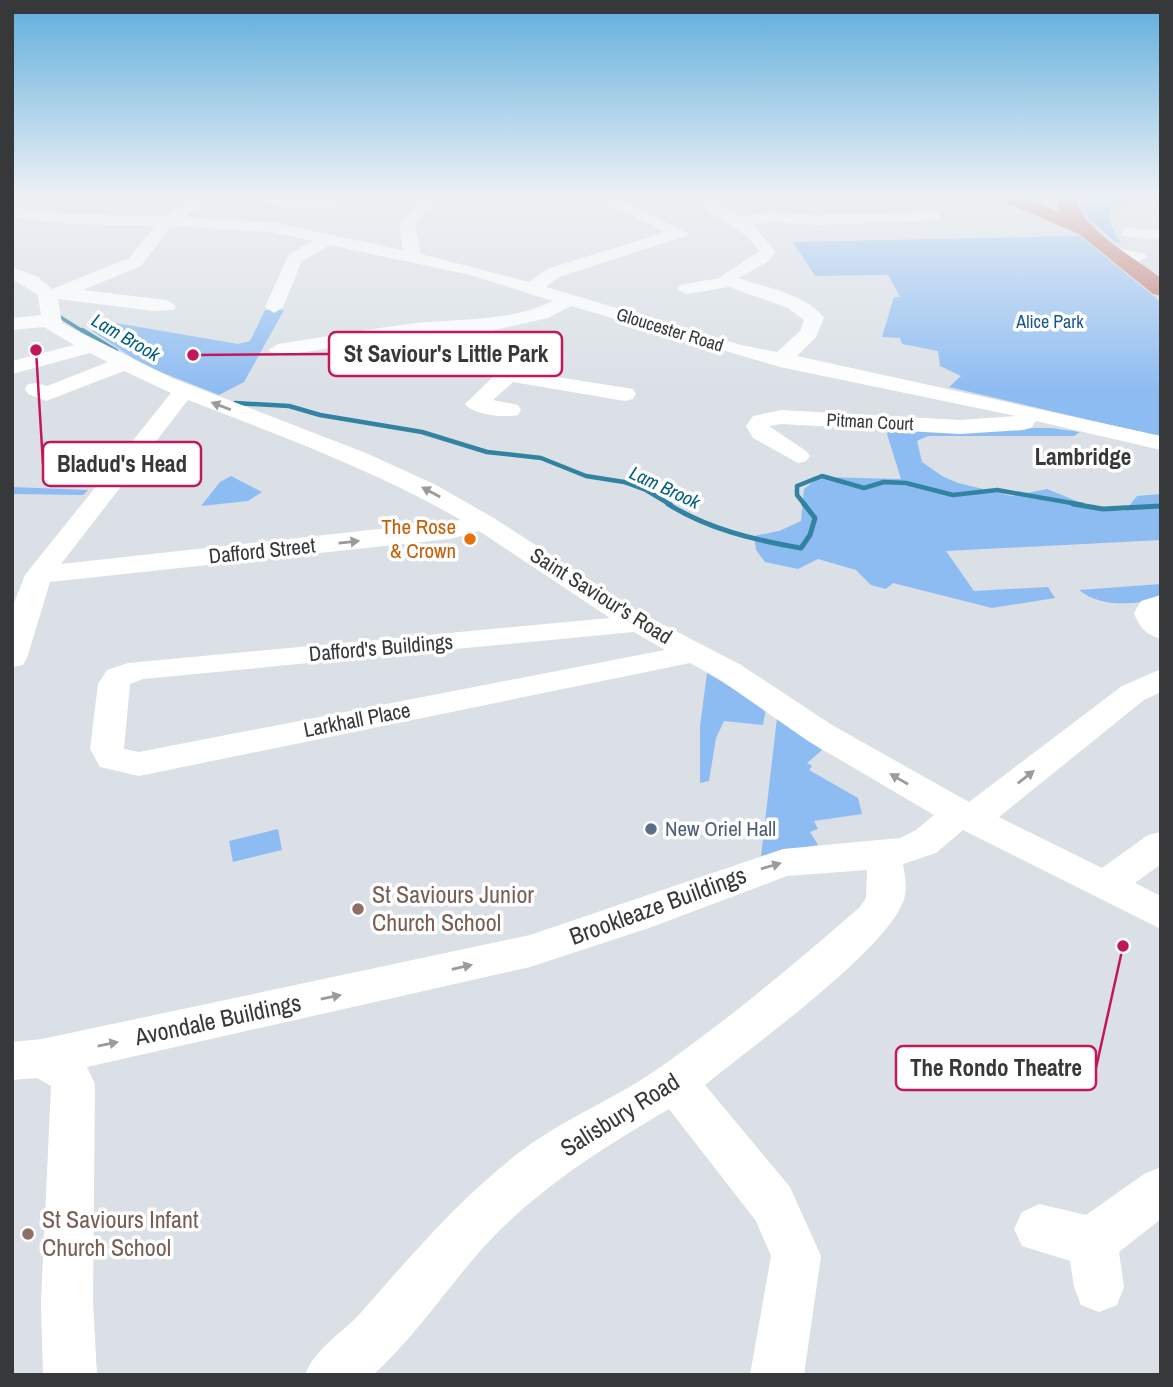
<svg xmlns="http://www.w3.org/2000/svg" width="1173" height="1387" viewBox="0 0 1173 1387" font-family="'Archivo Narrow',sans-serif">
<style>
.green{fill:#8dbcf2}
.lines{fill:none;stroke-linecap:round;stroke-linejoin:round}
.stream-far2{stroke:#3282a2;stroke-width:3.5}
.stream-far1{stroke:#3282a2;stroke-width:4.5}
.stream{stroke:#3282a2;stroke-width:5}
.minor{fill:#fff;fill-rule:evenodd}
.highway{fill:#bd6f66;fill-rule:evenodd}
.oneway{fill:#9a9c9c}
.food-dot{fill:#e8710a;stroke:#fff;stroke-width:2.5}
.service-dot{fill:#5c6f8a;stroke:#fff;stroke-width:2.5}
.education-dot{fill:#8d6e63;stroke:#fff;stroke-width:2.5}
.labels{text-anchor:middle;stroke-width:7;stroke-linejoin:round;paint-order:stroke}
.far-park-label{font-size:18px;fill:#195593;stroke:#fff}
.far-street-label{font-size:18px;fill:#36383a;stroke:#fff}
.far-water-label{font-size:19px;font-style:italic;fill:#025e7d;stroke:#fff}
.food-label{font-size:21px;fill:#c56008;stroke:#fff;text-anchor:end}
.street-label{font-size:21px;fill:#36383a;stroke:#fff}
.service-label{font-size:21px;fill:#4e5e75;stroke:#fff;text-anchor:start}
.far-district-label{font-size:23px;font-weight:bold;fill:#36383a;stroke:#fff}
.near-education-label{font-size:24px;fill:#785e54;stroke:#fff;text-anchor:start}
.near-street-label{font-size:24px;fill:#36383a;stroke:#fff}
.leader{fill:none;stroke:#c2185b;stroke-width:2.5}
.callout-dot{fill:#c2185b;stroke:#fff;stroke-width:2.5}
.callout{fill:#fff;stroke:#c2185b;stroke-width:2.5}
.callout-label{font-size:23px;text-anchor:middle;font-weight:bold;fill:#36383a}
</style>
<rect width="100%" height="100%" fill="#dae0e6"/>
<!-- green -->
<path class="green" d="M1097,197H1161V207L1134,200L1112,209C1106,222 1114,232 1121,243H1116L1078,209L1084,200Z
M1080,236L1161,302V437L949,387L961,376L940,366L938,351L902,344L900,338L882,337L894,297H900L888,275L815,276L793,242Z
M265,310H284L244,382L219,395L143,365L92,331L116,323L238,344L250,341Z
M891,428H1051L1080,432L1074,436H928L917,441L922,462L942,476L958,483L1012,496L1047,489L1096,509L1125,511L1137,496L1161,494V540L946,551L974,591L1048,587L1055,598L992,608L893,583L886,589L871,585L856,570L818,559L798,569L765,562L756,550L754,536L779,531L801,521L804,489L820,477L901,479L887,434Z
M231,476L262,492L248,501L201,506L220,482Z
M12,487L88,490L83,495L12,494Z
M1161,584V600C1134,603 1102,609 1079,590Z
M707,673L766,708L763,725L724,721L716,738L709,781L700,783V726Z
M777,718L822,750L807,763L812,766L809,770L858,798L862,814L814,821L818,829L810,832L818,845L761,856Z
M278,829L282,850L233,862L229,841Z"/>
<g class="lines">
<!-- stream-far2 -->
<path class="stream-far2" d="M57,315L84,332"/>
<!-- stream-far1 -->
<path class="stream-far1" d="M82,330L116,351
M235,403L289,406L320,415L422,432L487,452L541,458L586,476L624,482L646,490L671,505
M805,505L797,495V486L822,476L864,488L884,482L906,483L953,495L997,490L1083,505"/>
<!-- stream -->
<path class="stream" d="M668,504C708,529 754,540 801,548L810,535L815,518L804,504
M1073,504L1103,509L1161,506"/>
<!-- minor -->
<path class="minor" d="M194,197H212L184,217L272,222L403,250L399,225L421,197H437L415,225L421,254L529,282L547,269L665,232L593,197H613L688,233L686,236L559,277L546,287L741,345L777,352L800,331L804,320L788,308L729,287L686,294L677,289L680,285L719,278L759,251C743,225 711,220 692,197H709L741,217L770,212L816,215L934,212L940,214V220L816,225L770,222L753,225L775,251L769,261L739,278C766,288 806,294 824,318L816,337L797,356L1161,436V450L1036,421L1031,428L1023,430L960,434L781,424L769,426L806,451L810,456L806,461L798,463L753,438L746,426L753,416L781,410L960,420L1016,416L780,367L571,306L548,318L494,330L495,358L513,370L633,389L636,394L633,399L625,401L513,382L493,400L518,405L521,410L518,415C505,418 473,415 465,404L494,376C473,365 471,353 475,331L418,335L278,356L268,350L278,344C324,337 370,329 416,323C464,318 509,322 553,301L470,275L330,245L302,261L283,307L274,313L265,307L289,254L313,241L272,232L171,226L141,266L83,290L167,300L176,306L174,310L154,311L58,299L62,323L172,378L366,453L436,485L492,517L641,613L741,665L832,725L969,802L1122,686L1161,669V692L1144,700L999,817L1102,868L1148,835L1161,832V864L1135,883L1161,896V929L963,830L936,853L903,864C905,876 908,890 903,902C884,952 751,1047 705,1085L790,1187L821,1256L804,1375H750L771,1256L756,1221L669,1109C602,1148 534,1191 481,1250C445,1291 414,1338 373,1375H305C317,1345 344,1333 364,1309C414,1252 461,1197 521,1151C565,1118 617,1098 662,1066C731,1017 796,963 860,907L866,898L867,870L787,876L649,928L530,967L87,1067L95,1084L93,1302L97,1375H43L41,1302L51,1086L37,1078L12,1080V1042L42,1039L530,935L783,849L900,838L916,830L934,815L808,741L719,679L690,663L139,776L100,767L90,749L98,684L107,670L128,663L610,618L479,531L450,539L50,582L27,658L23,665L12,667V608L25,575L171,393L124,371L46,401L28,394L25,389L28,384L36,383L47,386L108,362L90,353L12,374V361L74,345L44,327L12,330V318L41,315L38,295L12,279V267L38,277L52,289L129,258L155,226L69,224L12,217V207L69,214L164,216ZM188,400C281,436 374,470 461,520L61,564ZM634,632L665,650L139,752L124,749L130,684L143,679Z
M264,197L333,198L341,203L333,208L270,205L265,203Z
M1128,228L1161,230V240L1122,236V230Z
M1116,248L1144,253L1147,257L1133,265H1121L1120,259L1107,253Z
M1161,595V639C1146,635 1139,627 1134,613L1141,601Z
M1161,1167V1219L1119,1252L1124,1287L1117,1305L1099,1312L1081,1305L1074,1287L1070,1261L1022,1246L1014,1229L1022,1212L1039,1204L1086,1215L1144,1174Z"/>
<!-- highway -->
<path class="highway" d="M1000,197H1025L1060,212L1058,204L1063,197H1082L1077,204C1088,232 1137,260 1161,278V296L1153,294L1079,234L1002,201Z"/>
</g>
<!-- one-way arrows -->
<defs><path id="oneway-solid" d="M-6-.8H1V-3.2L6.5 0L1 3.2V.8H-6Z" transform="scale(1.75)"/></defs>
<g class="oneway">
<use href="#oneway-solid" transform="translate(221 406) rotate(-159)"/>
<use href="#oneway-solid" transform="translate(431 492) rotate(-152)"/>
<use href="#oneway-solid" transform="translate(349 542) rotate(-6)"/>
<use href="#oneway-solid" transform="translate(1026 777) rotate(-38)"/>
<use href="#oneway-solid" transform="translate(899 779) rotate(-150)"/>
<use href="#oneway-solid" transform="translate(771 866) rotate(-16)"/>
<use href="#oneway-solid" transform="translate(462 967) rotate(-13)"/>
<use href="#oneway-solid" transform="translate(331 997) rotate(-12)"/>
<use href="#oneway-solid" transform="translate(108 1044) rotate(-12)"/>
</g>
<!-- sky -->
<linearGradient id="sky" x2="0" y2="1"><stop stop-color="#5eadde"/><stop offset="0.5" stop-color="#eef1f4"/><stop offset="1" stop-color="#eef1f4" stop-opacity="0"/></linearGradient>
<rect width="1173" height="391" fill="url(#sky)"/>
<!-- markers -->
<circle class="food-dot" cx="470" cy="539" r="7"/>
<circle class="service-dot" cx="651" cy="829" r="7"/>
<g class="education-dot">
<circle cx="358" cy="909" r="7"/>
<circle cx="28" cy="1234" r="7"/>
</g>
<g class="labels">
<!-- far-park labels -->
<g class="far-park-label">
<text x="1050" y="328">Alice Park</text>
</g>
<!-- far-street labels -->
<g class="far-street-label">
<text transform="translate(670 330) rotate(17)" y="6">Gloucester Road</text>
<text transform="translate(870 422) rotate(3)" y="6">Pitman Court</text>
</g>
<!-- far-water labels -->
<g class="far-water-label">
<text transform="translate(126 337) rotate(30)" y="7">Lam Brook</text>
<text transform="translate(665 487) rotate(25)" y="7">Lam Brook</text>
</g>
<!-- food labels -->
<g class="food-label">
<text x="456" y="534">The Rose<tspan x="456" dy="24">&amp; Crown</tspan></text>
</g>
<!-- street labels -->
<g class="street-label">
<text transform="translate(262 551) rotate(-6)" y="7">Dafford Street</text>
<text transform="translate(601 596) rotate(32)" y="7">Saint Saviour's Road</text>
<text transform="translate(381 648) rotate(-5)" y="7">Dafford's Buildings</text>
<text transform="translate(357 720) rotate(-11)" y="7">Larkhall Place</text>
</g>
<!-- service labels -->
<g class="service-label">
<text x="665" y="836">New Oriel Hall</text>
</g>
<!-- far-district labels -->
<g class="far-district-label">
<text x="1083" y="465">Lambridge</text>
</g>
<!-- near-education labels -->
<g class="near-education-label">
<text x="372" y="903">St Saviours Junior<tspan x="372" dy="28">Church School</tspan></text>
<text x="42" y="1228">St Saviours Infant<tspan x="42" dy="28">Church School</tspan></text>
</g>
<!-- near-street labels -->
<g class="near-street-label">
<text transform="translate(658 906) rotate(-20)" y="8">Brookleaze Buildings</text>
<text transform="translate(218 1020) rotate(-12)" y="8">Avondale Buildings</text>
<text transform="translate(620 1115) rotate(-32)" y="8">Salisbury Road</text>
</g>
</g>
<!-- callouts -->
<path class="leader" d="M193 355L329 354M36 350L43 464M1123 946L1096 1068"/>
<g class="callout-dot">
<circle cx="193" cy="355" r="7"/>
<circle cx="36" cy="350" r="7"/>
<circle cx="1123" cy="946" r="7"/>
</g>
<g class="callout">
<rect x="329" y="332" width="233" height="44" rx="7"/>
<rect x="43" y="442" width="158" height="44" rx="7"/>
<rect x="896" y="1046" width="200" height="44" rx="7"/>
</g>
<g class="callout-label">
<text x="446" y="362">St Saviour's Little Park</text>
<text x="122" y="472">Bladud's Head</text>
<text x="996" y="1076">The Rondo Theatre</text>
</g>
<!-- border -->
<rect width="1173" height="1387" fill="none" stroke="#36383a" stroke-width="28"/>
</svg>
